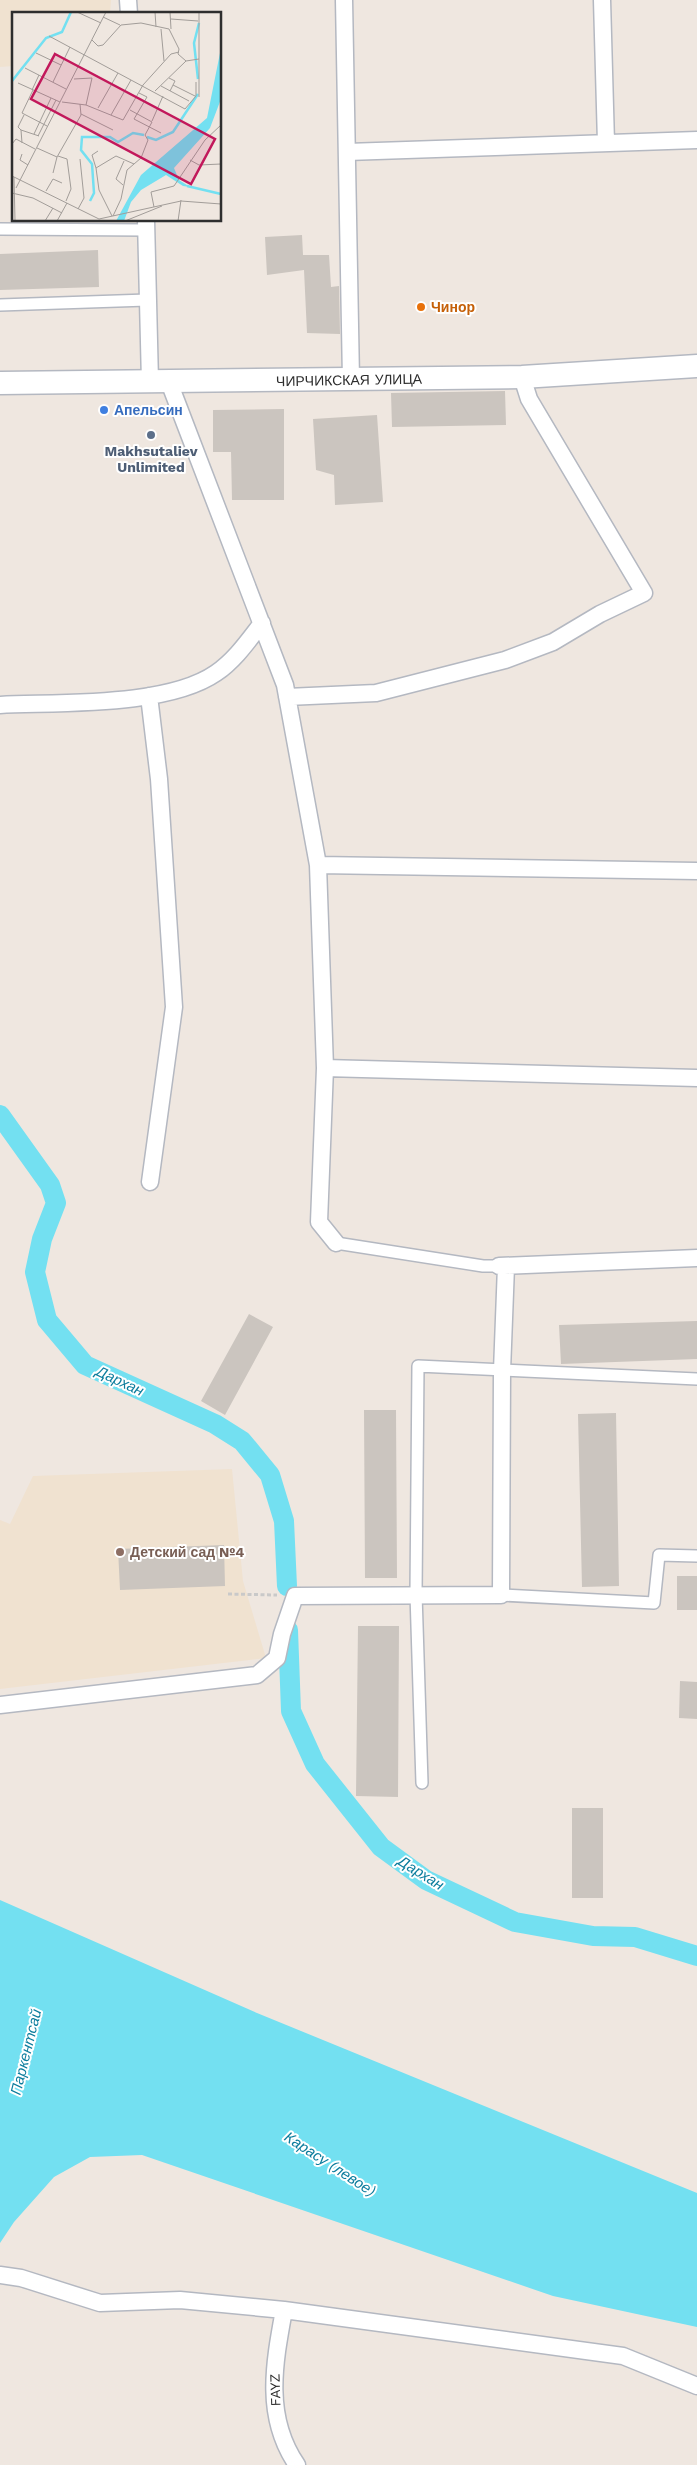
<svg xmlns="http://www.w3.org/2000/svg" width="697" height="2465" viewBox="0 0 697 2465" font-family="'Work Sans',sans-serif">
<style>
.education{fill:#f0e2d0}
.water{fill:#73e0f1}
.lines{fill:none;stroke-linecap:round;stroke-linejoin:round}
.canal{stroke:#73e0f1;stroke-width:20}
.building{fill:#cbc5bf}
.pedestrian-casing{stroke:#b4b8c1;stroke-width:14}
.minor-casing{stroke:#b4b8c1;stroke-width:19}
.secondary-casing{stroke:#b4b8c1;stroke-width:25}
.path{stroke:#c9c9c9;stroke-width:3;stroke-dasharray:4 2.5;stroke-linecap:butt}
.pedestrian{stroke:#fff;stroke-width:11}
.minor{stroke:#fff;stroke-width:16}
.secondary{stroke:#fff;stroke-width:22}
.food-dot{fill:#e8710a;stroke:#fff;stroke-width:2}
.shop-dot{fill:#3f7fe0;stroke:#fff;stroke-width:2}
.service-dot{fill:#5c6f8a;stroke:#fff;stroke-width:2}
.education-dot{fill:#8d6e63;stroke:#fff;stroke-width:2}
.labels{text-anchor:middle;stroke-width:4;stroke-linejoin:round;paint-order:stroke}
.food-label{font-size:14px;font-weight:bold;fill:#c56008;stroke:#fff;text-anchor:start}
.street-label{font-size:14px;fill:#2e2e2e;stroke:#fff}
.shop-label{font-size:14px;font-weight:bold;fill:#366cbe;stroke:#fff;text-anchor:start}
.service-label{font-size:14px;font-weight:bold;fill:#4e5e75;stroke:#fff}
.education-label{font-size:14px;font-weight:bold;fill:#785e54;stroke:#fff;text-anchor:start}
.water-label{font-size:15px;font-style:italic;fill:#0c7d9d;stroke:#fff}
.inset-river{fill:none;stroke:#73e0f1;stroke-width:2.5}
.inset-road{fill:none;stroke:#a29d99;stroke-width:1}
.view{fill:#c2185b;fill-opacity:0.15;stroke:#c2185b;stroke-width:2.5}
.inset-edge{fill:none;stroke:#2e2e2e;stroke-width:2.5}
</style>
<rect width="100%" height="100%" fill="#efe7e0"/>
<!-- education -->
<path class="education" d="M0,0H111L110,14H14V66L0,67Z
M232,1469L243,1581L266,1658L0,1689V1520L10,1524L33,1476Z"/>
<!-- water -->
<path class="water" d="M0,1900L257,2013L697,2193V2327L553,2296L142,2155L90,2157L54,2177L14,2222L0,2243Z"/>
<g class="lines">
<!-- canal -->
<path class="canal" d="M0,1115L50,1185L56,1203L42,1239L35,1272L47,1320L85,1365L215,1424L242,1441L270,1475L284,1521L287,1586
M288,1630L291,1711L315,1764L381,1847L426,1880L515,1922L593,1936L635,1937L697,1956"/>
</g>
<!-- building -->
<path class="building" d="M302,235L303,255H329L331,287L339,286L340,334L307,333L304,270L267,275L265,237Z
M98,250L99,287L0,290V254Z
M505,391L506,425L392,427L391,393Z
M284,409V500H232L231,452H213V410Z
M377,415L383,502L335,505L334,475L316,470L313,419Z
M249,1314L273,1327L225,1415L201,1401Z
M697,1321V1359L561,1364L559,1325Z
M364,1410H396L397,1578H365Z
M616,1413L619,1586L582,1587L578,1414Z
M224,1545L225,1586L120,1590L118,1549Z
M677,1576H697V1610H677Z
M358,1626H399L398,1797L356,1796Z
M680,1681L697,1682V1719L679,1718Z
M572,1808H603V1898H572Z"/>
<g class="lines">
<defs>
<path id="pedestrian" d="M0,229L146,230
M0,305L147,300
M336,1243L483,1266H499
M501,1595L654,1603L659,1555L697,1556
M422,1783L416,1594L418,1366L697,1379"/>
<path id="minor" d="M128,0L129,14
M344,0L351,380
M602,0L606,143
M347,152L697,140
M146,220L150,382
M169,382L285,685L318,865L325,1068L319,1222L336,1243
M149,696L159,779L174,1007L150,1182
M287,697L376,693L505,660L553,642L600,614L644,593L529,399L522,377
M0,705C59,702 167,707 216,673C235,660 248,641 262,623
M318,865L697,871
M325,1068L697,1078
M499,1266L697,1258
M0,1705L257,1675L277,1658L282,1634L295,1596L501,1595L502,1371L506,1266
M0,2275L21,2278L100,2303L180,2300L284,2310L623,2356L697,2386
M284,2310C274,2364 264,2417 297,2465"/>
<path id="secondary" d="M0,383L522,377L697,366"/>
</defs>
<!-- pedestrian casing -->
<use href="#pedestrian" class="pedestrian-casing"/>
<!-- minor casing -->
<use href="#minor" class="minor-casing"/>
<!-- secondary casing -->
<use href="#secondary" class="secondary-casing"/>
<!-- path -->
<path class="path" d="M228,1594L277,1595"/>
<!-- pedestrian -->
<use href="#pedestrian" class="pedestrian"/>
<!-- minor -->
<use href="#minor" class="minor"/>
<!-- secondary -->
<use href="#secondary" class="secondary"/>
</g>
<!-- markers -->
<circle class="food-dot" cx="421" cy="307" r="5"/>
<circle class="shop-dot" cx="104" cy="410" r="5"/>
<circle class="service-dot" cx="151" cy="435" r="5"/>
<circle class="education-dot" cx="120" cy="1552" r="5"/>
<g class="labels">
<!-- food labels -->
<g class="food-label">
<text x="431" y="312">Чинор</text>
</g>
<!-- street labels -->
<g class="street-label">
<text transform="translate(349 380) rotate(-1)" y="5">ЧИРЧИКСКАЯ УЛИЦА</text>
<text transform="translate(275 2390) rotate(-92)" y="5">FAYZ</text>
</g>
<!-- shop labels -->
<g class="shop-label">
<text x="114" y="415">Апельсин</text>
</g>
<!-- service labels -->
<g class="service-label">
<text x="151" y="456">Makhsutaliev<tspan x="151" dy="16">Unlimited</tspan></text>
</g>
<!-- education labels -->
<g class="education-label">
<text x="130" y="1557">Детский сад №4</text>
</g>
<!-- water labels -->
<g class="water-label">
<text transform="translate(120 1381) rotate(25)" y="5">Дархан</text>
<text transform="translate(421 1873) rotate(32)" y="5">Дархан</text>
<text transform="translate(26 2052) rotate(-76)" y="5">Паркентсай</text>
<text transform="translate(330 2164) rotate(33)" y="5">Карасу (левое)</text>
</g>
</g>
<!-- overview -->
<g transform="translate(12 12)">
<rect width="209" height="209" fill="#efe7e0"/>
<path d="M209,36V87L198,116L162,156L167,168L178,175L171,174L154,163L129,178L119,190L112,209H104L129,163L195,106Z" fill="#73e0f1"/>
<path class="inset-river" d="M186,67L182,31L187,11M0,69L34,26L50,20L59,0M135,125L144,128L161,120L186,82M175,174L209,182M78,189L82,181L80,152L69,138L70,125H98L106,130L121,121L132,123"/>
<path class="inset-road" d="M65,0L89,11M143,0L144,15M158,0L159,17M187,0V85M91,5L108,13M159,7L186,9M149,17L152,49M37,24L173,97L184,84V70M80,28L86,34L91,33L109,13L129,11L157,17L167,37L166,42L174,49M24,41L49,53M13,56L54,77M157,66L163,69L158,79M62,67L80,66L74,93M41,70L58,35M6,71L48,90M161,73L183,84M149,74L177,89M20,78L27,63M21,78L10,101L35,114M143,79L174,49L187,47M127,81L135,85L122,107L149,121M50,90L74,93L111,108L131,73L159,42L167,40M86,96L106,61M69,102L101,118M99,103L119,68M140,109L151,84M9,118L6,115L12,103M22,122L39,86M26,124L44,88M10,131L9,118L27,124M0,132L4,127L23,137M25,136L45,145L69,103L68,92M10,142L8,148L16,153M46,144L55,147L59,177L54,189M178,148L187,153L209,152M84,156L80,143L86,139M41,161L45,145M0,164L87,207L169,189L209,192M2,165L3,209M111,173L104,167L112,149M4,176L94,0M34,179L41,167L50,171M0,181L21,186L50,201M142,195L139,180L162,174L193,128L209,113M66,197L72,186L68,147M100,204L87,178L84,156L104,144L122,152M101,204L109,187L115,158L129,146L136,128L133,123L140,110L118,98M33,209L41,196M45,209L55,191M113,209L150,194M166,209L169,188"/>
<path class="view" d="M43,42L203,127L179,172L19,87Z"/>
<rect width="209" height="209" class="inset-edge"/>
</g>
</svg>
